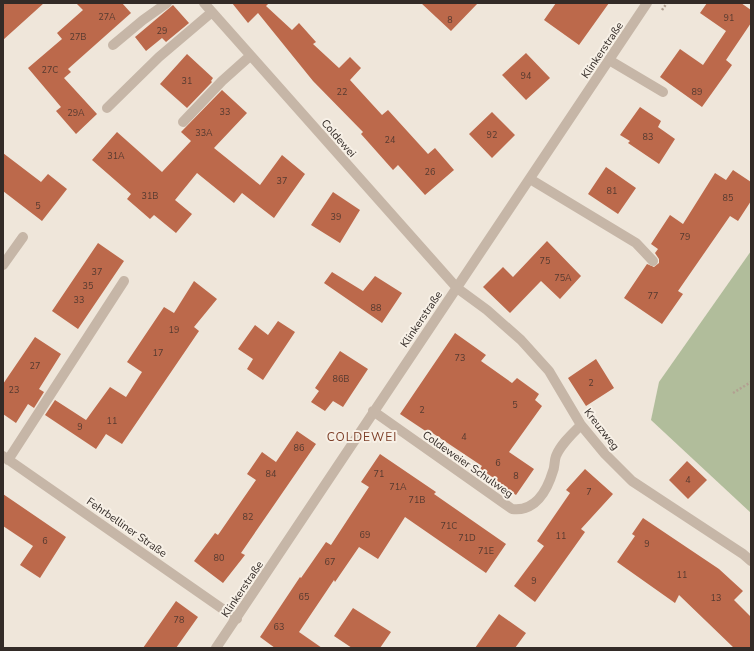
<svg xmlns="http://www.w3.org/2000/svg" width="754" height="651" viewBox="0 0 754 651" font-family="'Nunito Sans',sans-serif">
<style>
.green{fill:#b1bd9b}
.building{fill:#bc694b}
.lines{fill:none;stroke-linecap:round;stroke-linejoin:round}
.path{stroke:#b2a091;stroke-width:2.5;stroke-dasharray:2 2;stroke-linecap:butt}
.minor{stroke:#c6b6a7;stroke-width:10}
.labels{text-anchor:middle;stroke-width:4;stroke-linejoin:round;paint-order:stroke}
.number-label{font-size:9px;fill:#553a30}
.street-label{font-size:11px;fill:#332b27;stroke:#f7f0e6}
.neighbourhood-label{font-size:12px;letter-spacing:1px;fill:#7c3d26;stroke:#f7f0e6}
</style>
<rect width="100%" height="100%" fill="#efe6da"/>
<!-- green -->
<path class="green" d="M751,251V513L651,420L659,382Z"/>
<!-- building -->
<path class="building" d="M3,3H44L3,40Z
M76,3H122L131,13L68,69L71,72L64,78L97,114L76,134L56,111L61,107L28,68L62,39L57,33L83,10Z
M232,3H269L266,6L292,30L299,23L316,42L313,44L339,68L350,57L361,68L350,80L382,115L388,110L428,154L435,148L454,170L425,195L398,165L393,170L361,134L363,132L313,81L258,13L248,23Z
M421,3H478L451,31Z
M556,3H609L579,45L544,20Z
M707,3H741L751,10V23L726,60L732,65L702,107L660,77L680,49L703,65L726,31L700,13Z
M173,5L189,23L166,42L162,38L146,51L135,37Z
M526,53L550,78L526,100L502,75Z
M187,54L213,78L211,81L212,82L187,108L160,84Z
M222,90L247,113L214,148L260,185L282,155L305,174L274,218L242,193L234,203L197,173L175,200L192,214L176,233L154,215L150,219L127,199L131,194L92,160L117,132L162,172L191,141L181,132Z
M640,107L661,121L658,127L675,139L659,164L628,143L630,141L620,135Z
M492,112L515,135L492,158L469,134Z
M3,153L41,182L48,174L67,189L42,221L3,191Z
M606,167L636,188L618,214L588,194Z
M733,170L751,182V201L738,221L730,216L678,291L683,294L662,324L624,298L647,264L654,267L659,263V259L655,253L658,249L651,244L670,215L683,224L715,173L726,180Z
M333,192L360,210L340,243L311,225Z
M547,241L581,276L560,299L541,281L510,313L483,287L503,267L513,277Z
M98,243L124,261L78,329L52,311Z
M332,272L363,291L375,276L402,293L382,323L324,283Z
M194,281L217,299L194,327L199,331L122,444L106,434L96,449L45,415L55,400L86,420L110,387L126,397L142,372L127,362L164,307L174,313Z
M278,321L295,332L263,380L247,369L253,359L238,349L255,325L268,335Z
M455,333L486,355L481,361L512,383L517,378L539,394L535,400L542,406L509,452L534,469L516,495L479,470L482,466L428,430L427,432L400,414Z
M35,337L61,354L39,389L44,392L34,408L28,404L16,423L3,414V384Z
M340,351L368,369L343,407L333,401L325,411L311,402L319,391L315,388Z
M596,359L614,388L586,406L568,378Z
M297,431L316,444L241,553L245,555L223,583L194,561L215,533L218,535L256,480L247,474L262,452L276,462Z
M380,454L436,492L434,494L506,544L486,573L405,517L378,559L359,547L335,582L334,580L299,632L322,648H275L260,637L300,577L301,578L326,542L331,545L369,487L361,482Z
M687,461L707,480L688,499L669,480Z
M585,469L613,494L581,529L585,532L535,602L514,586L544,546L537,541L570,493L566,490Z
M3,494L66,537L40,578L20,565L33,546L3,526Z
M643,518L719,569L743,591L734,600L751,617V648H734L679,595L675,603L617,562L635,536L632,534Z
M176,601L198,617L176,648H143Z
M353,608L391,632L380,648H352L334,636Z
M499,614L526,633L515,648H475Z"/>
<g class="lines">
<!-- path -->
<path class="path" d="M662,10L667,3
M733,393L751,382"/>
<!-- minor -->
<path class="minor" d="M204,3L457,288L487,310L521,340L549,371L581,425L605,454L632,481L743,554L751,561
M113,45L143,20L167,3
M609,60L663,92
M107,108L159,57L212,12
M183,122L222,81L250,56
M530,179L636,243L653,261
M3,265L23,237
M373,411L512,509C535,512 547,491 553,471C555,467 554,461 556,456C561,444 572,434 581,425
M3,456L237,619
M8,460L124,281
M216,648L647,3"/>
</g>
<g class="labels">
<!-- number labels -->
<g class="number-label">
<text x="107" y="20">27A</text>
<text x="729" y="21">91</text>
<text x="450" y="23">8</text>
<text x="162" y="34">29</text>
<text x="78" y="40">27B</text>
<text x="50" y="73">27C</text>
<text x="526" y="79">94</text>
<text x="187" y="84">31</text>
<text x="342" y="95">22</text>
<text x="697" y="95">89</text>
<text x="225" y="115">33</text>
<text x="76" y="116">29A</text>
<text x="204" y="136">33A</text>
<text x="492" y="138">92</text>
<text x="648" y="140">83</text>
<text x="390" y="143">24</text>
<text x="116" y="159">31A</text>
<text x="430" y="175">26</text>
<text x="282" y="184">37</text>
<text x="612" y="194">81</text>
<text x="150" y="199">31B</text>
<text x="728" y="201">85</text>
<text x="38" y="209">5</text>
<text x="336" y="220">39</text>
<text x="685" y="240">79</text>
<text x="545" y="264">75</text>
<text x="97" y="275">37</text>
<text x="563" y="281">75A</text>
<text x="88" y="289">35</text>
<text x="653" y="299">77</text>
<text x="79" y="303">33</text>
<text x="376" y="311">88</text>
<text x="174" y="333">19</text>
<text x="158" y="356">17</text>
<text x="460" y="361">73</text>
<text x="35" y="369">27</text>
<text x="341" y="382">86B</text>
<text x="591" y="386">2</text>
<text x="14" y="393">23</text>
<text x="515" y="408">5</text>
<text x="422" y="413">2</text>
<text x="112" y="424">11</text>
<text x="80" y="430">9</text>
<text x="464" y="440">4</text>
<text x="299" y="451">86</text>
<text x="498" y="466">6</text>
<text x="271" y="477">84</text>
<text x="379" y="477">71</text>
<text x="516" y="479">8</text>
<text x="688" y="483">4</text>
<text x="398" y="490">71A</text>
<text x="589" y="495">7</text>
<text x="417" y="503">71B</text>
<text x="248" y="520">82</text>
<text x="449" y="529">71C</text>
<text x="365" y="538">69</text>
<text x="561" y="539">11</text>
<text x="467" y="541">71D</text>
<text x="45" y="544">6</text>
<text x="647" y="547">9</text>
<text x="486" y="554">71E</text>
<text x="219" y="561">80</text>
<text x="330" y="565">67</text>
<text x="682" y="578">11</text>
<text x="534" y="584">9</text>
<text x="304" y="600">65</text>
<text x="716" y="601">13</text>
<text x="179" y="623">78</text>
<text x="279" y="630">63</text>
</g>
<!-- street labels -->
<g class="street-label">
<text transform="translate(602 50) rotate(-56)" y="4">Klinkerstraße</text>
<text transform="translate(339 138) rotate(49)" y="4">Coldewei</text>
<text transform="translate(421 319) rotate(-56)" y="4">Klinkerstraße</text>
<text transform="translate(602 429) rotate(52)" y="4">Kreuzweg</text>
<text transform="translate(468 464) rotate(35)" y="4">Coldeweier Schulweg</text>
<text transform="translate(127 527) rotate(35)" y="4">Fehrbelliner Straße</text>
<text transform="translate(242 589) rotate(-56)" y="4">Klinkerstraße</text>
</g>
<!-- neighbourhood labels -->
<g class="neighbourhood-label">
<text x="362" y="441">COLDEWEI</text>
</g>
</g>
<!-- border -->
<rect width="754" height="651" fill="none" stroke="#332b27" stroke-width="8"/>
</svg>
